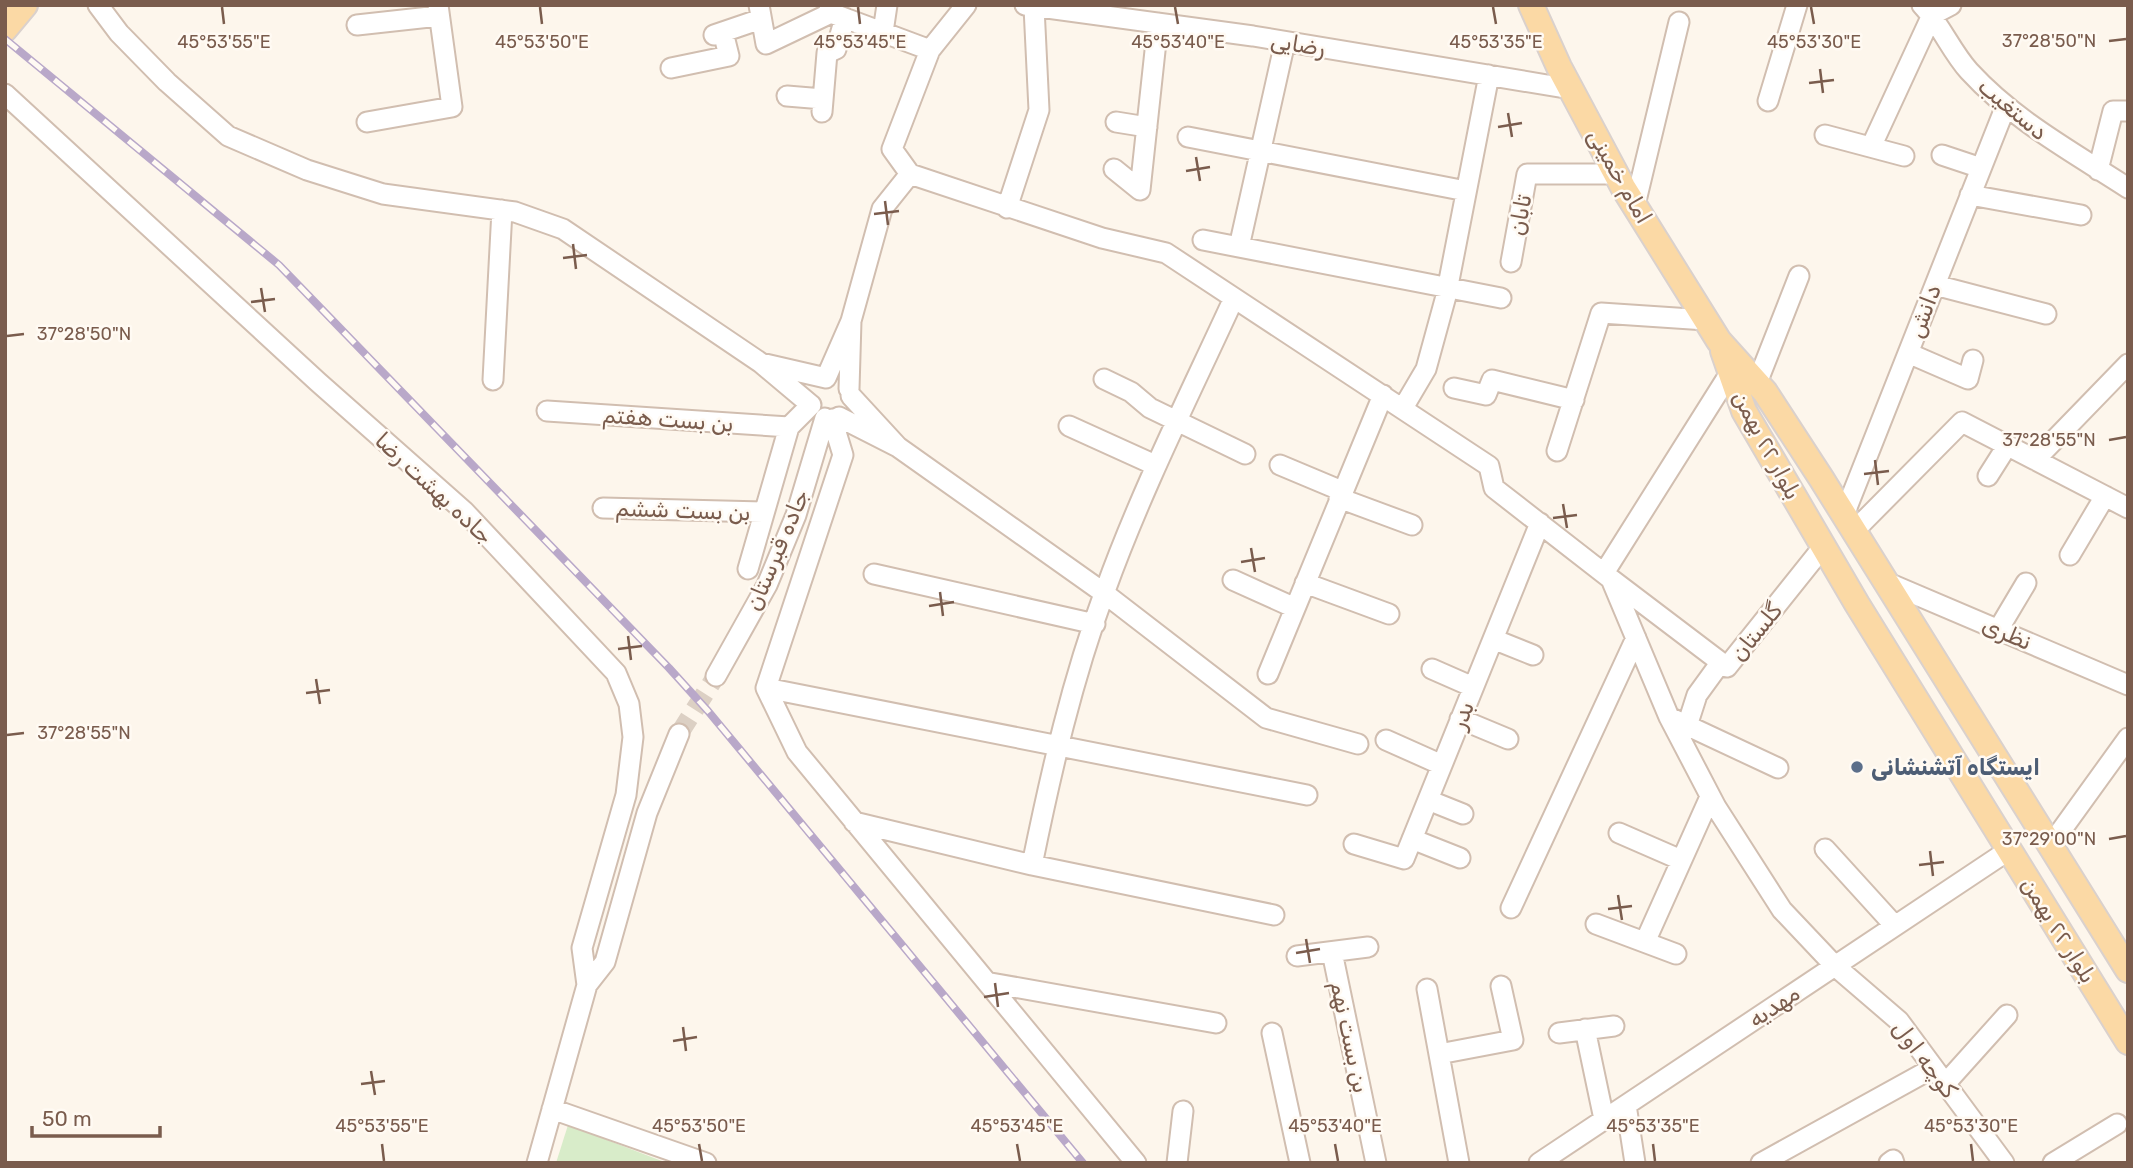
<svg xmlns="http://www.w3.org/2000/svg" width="2133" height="1168" viewBox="0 0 2133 1168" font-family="Rubik,Cairo,sans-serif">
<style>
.green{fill:#d8ecc9}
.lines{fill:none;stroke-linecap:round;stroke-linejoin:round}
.minor-tunnel{stroke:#dcd0c4;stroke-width:19;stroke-dasharray:19 10;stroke-linecap:butt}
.minor-casing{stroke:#d1beb0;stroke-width:23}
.major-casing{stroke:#dad1cd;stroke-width:28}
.minor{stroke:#fff;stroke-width:19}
.major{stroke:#fbd9a5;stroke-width:24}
.rail-casing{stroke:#b9a8c9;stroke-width:8}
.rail{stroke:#fffaf3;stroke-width:5;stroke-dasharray:16;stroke-linecap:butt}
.ticks{fill:none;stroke:#7a5c4d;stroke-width:2.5}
.service-dot{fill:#5c6f8a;stroke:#fffaf3;stroke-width:2.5}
.labels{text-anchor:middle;stroke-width:5;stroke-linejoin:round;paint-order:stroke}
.street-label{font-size:23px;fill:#7a5c4d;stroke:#fffaf3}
.service-label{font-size:23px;font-weight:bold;fill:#4e5e75;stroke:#fffaf3;text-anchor:start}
.ticks-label{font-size:18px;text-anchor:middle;fill:#7a5c4d;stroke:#fffaf3;stroke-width:5;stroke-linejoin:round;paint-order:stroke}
</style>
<rect width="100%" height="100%" fill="#fdf6ec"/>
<!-- green -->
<path class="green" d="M568,1125L667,1163H556Z"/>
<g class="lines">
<!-- minor-tunnel -->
<path class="minor-tunnel" d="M679,734L716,676"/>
<defs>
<path id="minor" d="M98,5L119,33L167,82L228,136L307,170L383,194L515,212L563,229L761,363
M759,5L766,44L831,13
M829,5L831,13L930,50
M1025,5L1253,36L1571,89
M1922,5C1941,25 1951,51 1969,71C2015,121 2071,151 2128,188
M357,25L439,16
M883,32L887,5
M714,35L761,19
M671,68L729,56L723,32
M5,94L318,382L464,511L616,673L629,704L633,737L626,795L582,948L587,985
M787,96L823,99
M1768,101L1797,5
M822,112L827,53L836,49L845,18
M367,122L452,107L438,5
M1116,122L1147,127
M1825,135L1904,156
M1188,137L1466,191
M1871,147L1932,15L1951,5
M1942,155L1981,168
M1114,169L1140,190L1158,23
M2098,170L2113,111H2128
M910,174L1102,238L1166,253L1489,466L1494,488L1611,579L1669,717L1716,807L1782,910L1835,966L1899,1021L2004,1163
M1970,195L2081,215
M1635,205L1679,22
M1007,208L1039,110L1034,7
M1203,240L1501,298
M1239,247L1285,42
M1511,262L1527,174H1616
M1935,285L2046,314
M851,321L882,209L910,174L892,149L930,50L966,5
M1908,353L1968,379L1973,360
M1104,379L1131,392L1150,408L1245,454
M493,380L502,210
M1757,383L1799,276
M1454,388L1486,395L1492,380L1574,400
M1403,408L1426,369L1446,296L1489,75
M547,411L789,427
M839,417L898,447L851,396
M832,419L843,455L766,688L797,752L1136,1163
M1069,426L1155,465
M898,447L1104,593L1266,718L1358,744
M1557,451L1601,313L1706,320
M2035,460L2128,364
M1280,465L1342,491
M1988,476L2007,446
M1339,498L1412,525
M603,508L763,512
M1844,515L2005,108
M1854,531L1962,422L2128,508
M2070,555L2105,496
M748,569L789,427L811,405L761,363L826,378L851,321L849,389
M1604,573L1730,373
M874,574L1095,624
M1611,579L1727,667L1823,547
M1233,580L1295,608
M1886,582L2128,685
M1305,583L1389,614
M1998,630L2026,583
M1493,639L1533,655
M1432,669L1473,687
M1268,674L1383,395
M716,676L767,585L796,515L825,418
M766,688L1307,795
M1669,717L1778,768
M1460,719L1508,739
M1687,726L1697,695L1721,662
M1386,740L1442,765
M1428,800L1463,814
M854,822L1032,865L1274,915
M1619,833L1681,860
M1412,839L1460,858
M1354,844L1404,859L1540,523
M2050,846L2128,738
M1825,849L1895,926
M1032,865C1051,772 1072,680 1105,591C1141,491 1189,396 1234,298
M1511,908L1636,638
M1596,924L1676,954
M1645,942L1710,797
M1332,952L1376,1163
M1297,956L1368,947
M991,983L1216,1023
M1427,989L1459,1163
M1585,1029L1604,1119
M1272,1033L1300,1163
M1559,1033L1614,1026
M1439,1054L1513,1040L1501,986
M1945,1084L2007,1015
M1626,1105L1635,1163
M552,1109L706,1163
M537,1163L587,985L605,962L647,813L679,734
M1177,1163L1183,1111
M1539,1163L2009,850
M1761,1163L1933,1068
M1889,1163L1893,1160L1894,1163
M2053,1163L2117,1124"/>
<path id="major" d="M1531,5L1559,67L1623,187L1719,341L1765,392L1821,478L2128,970
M5,29L25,5
M1723,351L1744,411L1857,604L2128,1042"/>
</defs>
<!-- minor casing -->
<use href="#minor" class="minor-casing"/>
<!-- major casing -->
<use href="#major" class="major-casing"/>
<!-- minor -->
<use href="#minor" class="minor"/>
<!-- major -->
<use href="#major" class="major"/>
<defs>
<path id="rail" d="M5,39L279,265L669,668L708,711L1083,1163"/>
</defs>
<!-- rail casing -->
<use href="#rail" class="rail-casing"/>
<!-- rail -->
<use href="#rail" class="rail"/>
</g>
<!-- ticks -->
<path class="ticks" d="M222,7L224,24M540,7L542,24M858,7L860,24M1175,7L1178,24M1493,7L1496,24M1811,7L1814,24M2109,41L2126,39M1820,69L1823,93M1809,83L1834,80M1508,113L1512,137M1498,127L1522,123M1196,157L1200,181M1186,171L1210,167M885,201L888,225M874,214L899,211M573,244L576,269M563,258L587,255M261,288L265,312M251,302L275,299M7,336L24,334M2109,440L2126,437M1875,460L1878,485M1864,474L1889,471M1563,504L1567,528M1553,518L1577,515M1251,548L1255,572M1241,562L1265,558M940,592L943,616M929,606L954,602M628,636L631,660M618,649L642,646M316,679L320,704M306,693L330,690M7,735L24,733M2109,839L2126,836M1930,851L1933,876M1919,865L1944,862M1618,895L1622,920M1608,909L1632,906M1306,939L1310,963M1296,953L1320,949M995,983L998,1007M984,997L1009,993M683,1027L686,1051M673,1041L697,1037M371,1071L375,1095M361,1084L385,1081M382,1144L384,1161M699,1144L702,1161M1017,1144L1020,1161M1335,1144L1338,1161M1653,1144L1655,1161M1971,1144L1973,1161"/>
<!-- markers -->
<circle class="service-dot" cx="1857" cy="767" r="7"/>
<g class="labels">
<!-- street labels -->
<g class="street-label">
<text transform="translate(1298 44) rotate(9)" y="8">رضایی</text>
<text transform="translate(2013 109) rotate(40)" y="8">دستغیب</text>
<text transform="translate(1620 176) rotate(60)" y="8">امام خمینی</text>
<text transform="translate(1520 215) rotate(-80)" y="8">تابان</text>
<text transform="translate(1924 311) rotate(-69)" y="8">دانش</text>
<text transform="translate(668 419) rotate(4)" y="8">بن بست هفتم</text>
<text transform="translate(1767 445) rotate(62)" y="8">بلوار ۲۲ بهمن</text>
<text transform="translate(434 488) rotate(43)" y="8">جاده بهشت رضا</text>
<text transform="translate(683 510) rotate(2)" y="8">بن بست ششم</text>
<text transform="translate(777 550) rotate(-67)" y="8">جاده قبرستان</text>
<text transform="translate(1756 632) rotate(-51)" y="8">گلستان</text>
<text transform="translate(2007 633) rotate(23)" y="8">نظری</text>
<text transform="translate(1462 715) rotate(-68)" y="8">بدر</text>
<text transform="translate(2059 930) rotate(58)" y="8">بلوار ۲۲ بهمن</text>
<text transform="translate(1774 1006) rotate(-34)" y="8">مهدیه</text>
<text transform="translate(1350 1037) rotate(78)" y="8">بن بست نهم</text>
<text transform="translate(1925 1059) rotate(53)" y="8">کوچه اول</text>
</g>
<!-- service labels -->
<g class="service-label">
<text x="1871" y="775">ایستگاه آتشنشانی</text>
</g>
</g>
<g class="ticks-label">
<text x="2049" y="47">37°28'50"N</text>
<text x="224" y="48">45°53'55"E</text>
<text x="542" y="48">45°53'50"E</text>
<text x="860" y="48">45°53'45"E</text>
<text x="1178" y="48">45°53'40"E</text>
<text x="1496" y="48">45°53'35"E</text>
<text x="1814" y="48">45°53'30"E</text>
<text x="84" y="340">37°28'50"N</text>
<text x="2049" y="446">37°28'55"N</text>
<text x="84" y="739">37°28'55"N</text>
<text x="2049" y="845">37°29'00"N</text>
<text x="382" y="1132">45°53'55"E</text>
<text x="699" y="1132">45°53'50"E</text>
<text x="1017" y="1132">45°53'45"E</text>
<text x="1335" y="1132">45°53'40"E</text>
<text x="1653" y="1132">45°53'35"E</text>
<text x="1971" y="1132">45°53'30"E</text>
</g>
<!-- border -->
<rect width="2133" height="1168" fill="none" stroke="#7a5c4d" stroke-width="14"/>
<!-- scale -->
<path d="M32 1126v10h128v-10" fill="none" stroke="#7a5c4d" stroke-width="3.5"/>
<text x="42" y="1126" font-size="21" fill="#7a5c4d" stroke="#fffaf3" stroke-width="5" paint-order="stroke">50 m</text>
</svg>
